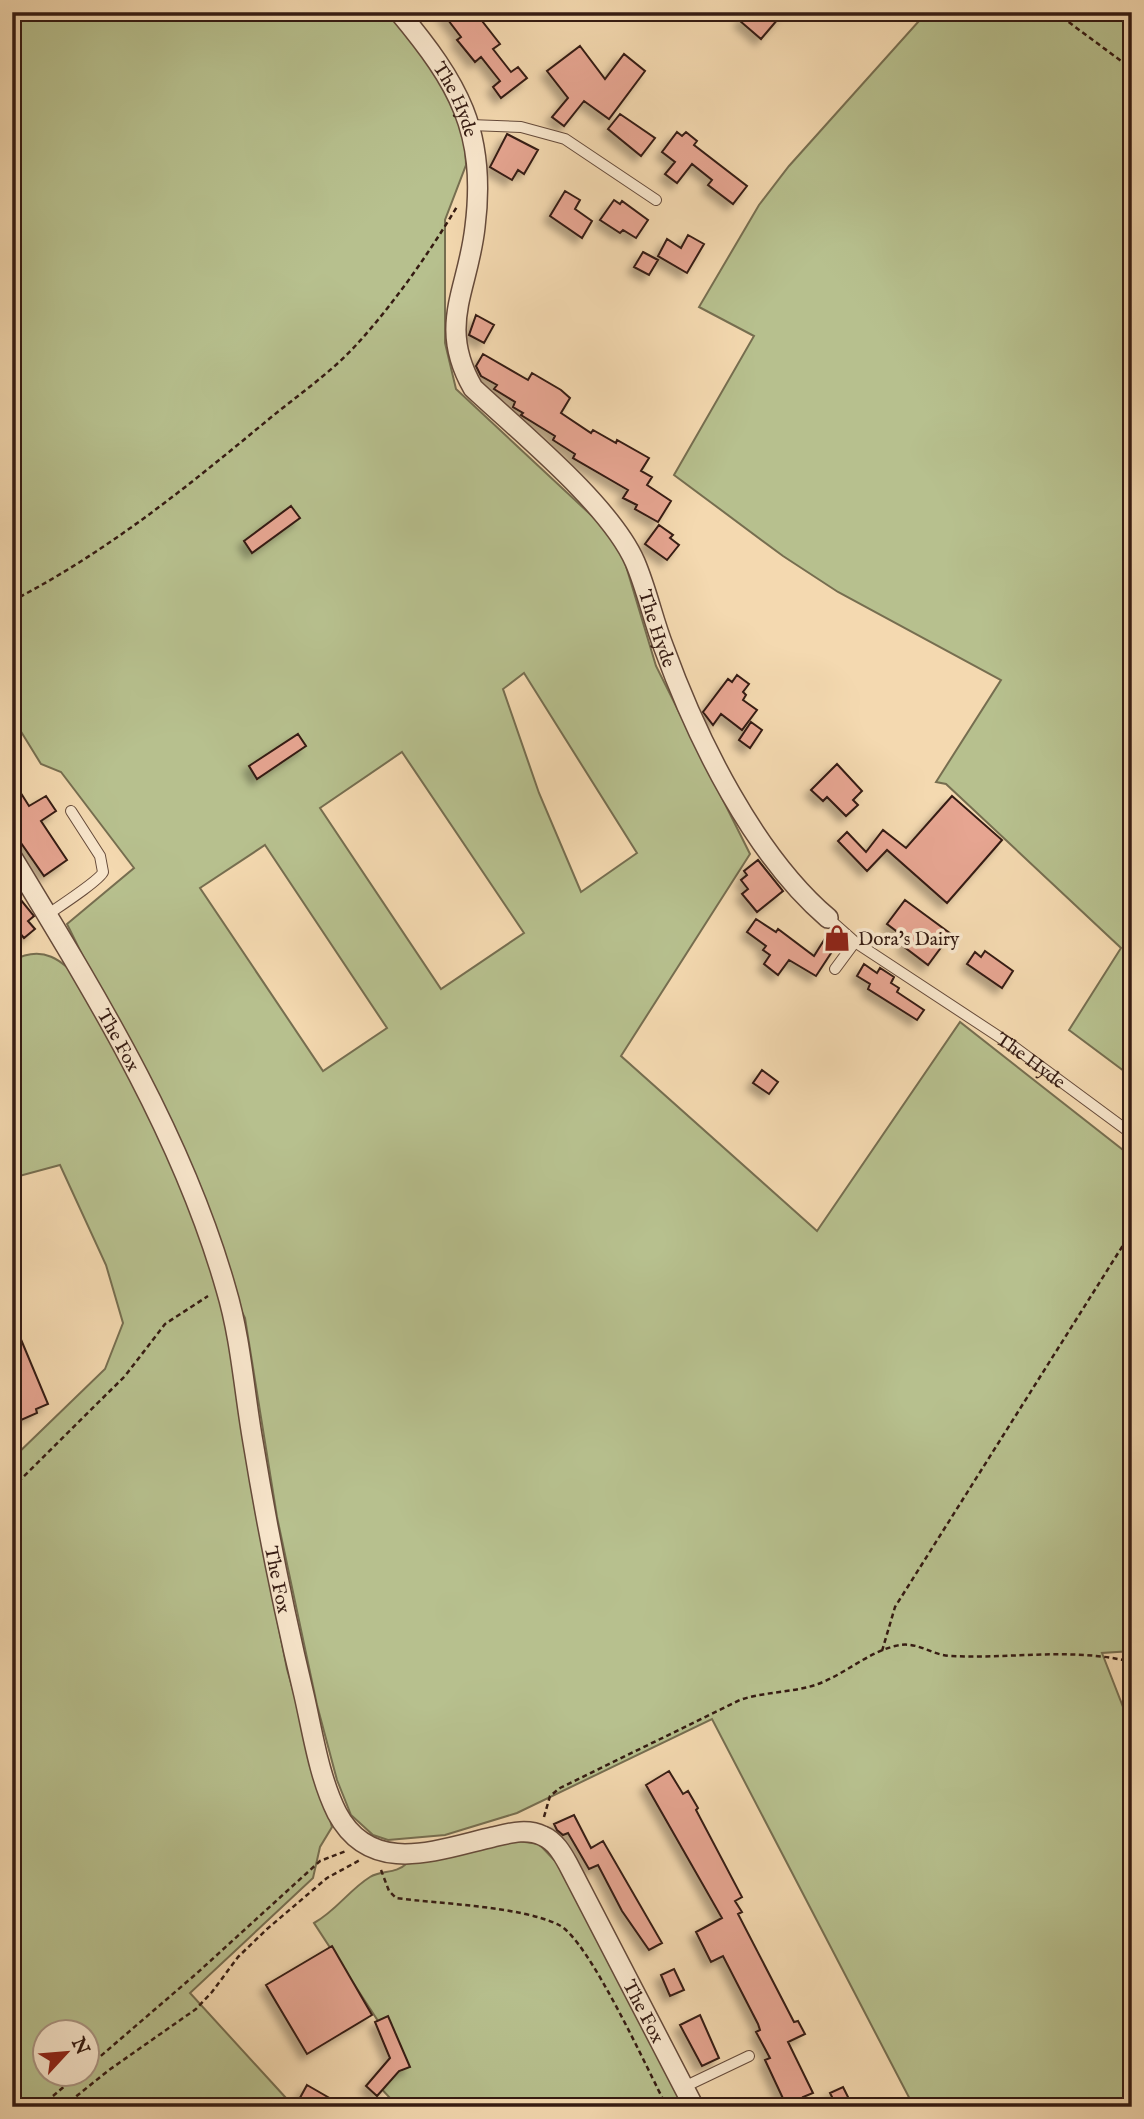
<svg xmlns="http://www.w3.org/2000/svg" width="1144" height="2119" viewBox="0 0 1144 2119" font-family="'IM FELL English',serif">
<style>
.green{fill:#b7c08e;stroke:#766e50;stroke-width:2;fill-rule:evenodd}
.building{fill:#e6a591;stroke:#351b12;stroke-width:2;filter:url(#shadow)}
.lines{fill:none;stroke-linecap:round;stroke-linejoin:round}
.service-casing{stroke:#654a3a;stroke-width:12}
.minor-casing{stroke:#654a3a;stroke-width:22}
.path{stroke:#351b12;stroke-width:2.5;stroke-dasharray:5 3.5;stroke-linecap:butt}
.service{stroke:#f8e6cc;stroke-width:10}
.minor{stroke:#f8e6cc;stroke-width:19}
.labels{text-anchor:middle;stroke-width:7;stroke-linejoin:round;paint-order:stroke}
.street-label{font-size:19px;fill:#351b12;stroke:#f8e6cc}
.poi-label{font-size:19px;fill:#351b12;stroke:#f8e6cc;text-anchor:start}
</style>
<defs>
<filter id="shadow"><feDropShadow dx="-6" dy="6" stdDeviation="3.5" flood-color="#0004"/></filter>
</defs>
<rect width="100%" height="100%" fill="#f4d9b0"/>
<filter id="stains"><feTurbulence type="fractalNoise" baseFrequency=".00286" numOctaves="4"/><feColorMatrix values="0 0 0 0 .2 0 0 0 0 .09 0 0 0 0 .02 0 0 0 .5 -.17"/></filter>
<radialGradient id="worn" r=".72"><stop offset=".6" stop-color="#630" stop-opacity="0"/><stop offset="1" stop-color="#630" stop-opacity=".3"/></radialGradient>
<!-- green -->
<path class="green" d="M12,12H392L464,117L466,165L445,220V343L456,389L606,529L623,556L656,666L750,854L621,1056L817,1231L960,1022L1132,1157V1651L1102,1653L1132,1730V2107H914L712,1719L517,1813L445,1835L388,1840L373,1835L351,1815L337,1780L317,1705L277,1517L245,1318L237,1302L233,1371L255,1509L287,1669L332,1827L320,1847L313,1878L190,1993L286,2098L281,2107H12V1459L105,1369L123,1323L106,1265L60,1165L12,1178V961C57,936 74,982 105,1001L67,924L134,868L61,772L41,764L12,717ZM524,673L637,853L581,892L539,793L503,689ZM402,752L524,933L441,989L320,808ZM265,845L387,1028L323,1071L200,888ZM46,2032H88V2074H46Z
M927,12H1132V1077L1069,1030L1121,948L946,784L936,782L1001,680L838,592L783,556L674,475L754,336L699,307L759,205L789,166Z
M518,1841L539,1844L557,1863L685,2107H383L390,2098L376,2083L399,2053L314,1923C336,1911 349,1890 370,1877C381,1870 396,1874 406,1864Z"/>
<!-- building -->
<path class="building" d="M442,12H475L500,44L493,49L511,72L518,67L527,78L501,98L493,87L500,81L481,57L475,62L457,40L461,37Z
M748,12H784L761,39L740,21Z
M580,46L605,79L624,54L645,71L609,119L584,101L564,126L552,117L568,98L547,71Z
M620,114L655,138L641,156L608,129Z
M677,132L682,136L686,132L697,141L694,145L747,186L733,204L708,185L712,180L692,164L677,183L665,174L675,162L662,152Z
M507,134L538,150L524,174L518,170L512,180L490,167Z
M565,191L580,200L575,209L592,221L582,238L550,216Z
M614,200L620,204L622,201L648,220L636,238L623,230L620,233L600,220Z
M688,235L704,244L687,273L658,256L667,239L681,248Z
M643,252L658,260L649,275L634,267Z
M476,315L494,325L484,343L469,335Z
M483,354L528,380L532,373L561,390L570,398L561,413L591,433L593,430L616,443L617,440L649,458L641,471L652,477L647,485L671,501L658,522L635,509L637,505L623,498L628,490L573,458L575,454L553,440L555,436L521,415L523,413L513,407L515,402L494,389L497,385L481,376L476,366Z
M291,506L300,518L252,553L244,541Z
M659,525L673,535L670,538L679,545L667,560L645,544Z
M737,675L749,684L743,692L746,695L743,700L757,710L742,730L721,714L713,725L703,712L728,679L732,682Z
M751,722L762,730L750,748L739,740Z
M298,734L306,746L257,779L249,766Z
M837,764L862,791L853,800L858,805L846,816L827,797L823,801L811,790Z
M12,779L29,806L46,796L56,811L41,821L67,860L44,876L12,830Z
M952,796L1002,840L947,903L887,850L867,871L838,841L847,832L866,852L883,830L906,848Z
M758,860L783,891L757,912L742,894L748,889L741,880L747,875L744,871Z
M12,889L34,916L28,921L35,929L24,938L12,924Z
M905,900L951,934L928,965L903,946L908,940L887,924Z
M756,919L776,932L778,929L814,956L826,937L837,944L816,976L789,960L778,975L764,964L770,955L763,950L766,946L747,932Z
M985,951L1013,971L1002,988L967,964L975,952L981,957Z
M864,964L877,973L880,968L894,977L891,983L899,988L897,992L924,1010L917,1020L868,989L870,984L857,976Z
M762,1070L778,1082L769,1094L753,1083Z
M12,1318L48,1404L36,1409L37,1413L12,1424Z
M669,1771L683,1794L688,1791L698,1808L696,1810L742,1897L735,1901L742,1912L738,1914L794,2022L798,2021L805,2034L788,2042L813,2093L803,2097L807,2107H787L765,2060L770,2058L756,2032L760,2030L758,2024L723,1956L711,1962L696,1932L722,1918L646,1785Z
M574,1815L591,1848L603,1841L662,1943L649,1950L622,1911L598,1865L589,1869L568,1833L563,1835L557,1830L554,1824Z
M332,1946L372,2015L307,2054L266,1985Z
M674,1969L684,1990L670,1996L661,1975Z
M700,2015L719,2058L702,2066L680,2025Z
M388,2016L410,2067L399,2071L377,2096L366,2086L390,2058L375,2022Z
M307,2085L345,2107H295Z
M843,2087L849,2099L836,2105L830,2093Z"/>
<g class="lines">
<defs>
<g id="service">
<path d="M470,125L521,127L565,139L656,200"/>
<path d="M47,915C57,908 100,880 103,872L100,856L71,811"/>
<path id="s1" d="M828,918L855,942L1013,1046L1132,1134"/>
<path d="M835,969L855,942"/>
<path d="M684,2087L749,2056"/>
</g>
<g id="minor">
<path id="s2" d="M399,12C458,83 487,131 475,227C468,291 437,325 473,388C520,432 610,505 635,562C647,590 653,620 664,648C697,739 754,855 828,918"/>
<path id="s3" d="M12,857C95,994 182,1134 226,1289C241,1339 244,1391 253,1442C267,1527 284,1612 304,1695C313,1734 319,1777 337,1813C371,1877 437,1850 493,1837C510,1833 527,1828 543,1836C555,1841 562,1853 568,1864L694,2107"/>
</g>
</defs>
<!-- service casing -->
<use href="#service" class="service-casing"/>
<!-- minor casing -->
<use href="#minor" class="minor-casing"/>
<!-- path -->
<path class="path" d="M1055,12L1132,69
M12,601C107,552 187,487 269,419C298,395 332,372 358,343C396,301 429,253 458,205
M12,1488L125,1376L165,1324L208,1296
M882,1651L895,1607L1132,1231
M544,1817L550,1796L560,1788L740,1700C766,1691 793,1693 818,1684C845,1674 867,1653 895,1646C917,1640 930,1655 951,1656C1012,1659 1071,1647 1132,1662
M381,1870L389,1891L396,1898C440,1904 521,1906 559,1925C589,1940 648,2071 667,2107
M88,2067L196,1974L320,1861L346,1851
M40,2107L79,2074
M63,2107L109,2070L196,2009L212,1992L238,1957L267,1929L327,1878L360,1860"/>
<!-- service -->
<use href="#service" class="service"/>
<!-- minor -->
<use href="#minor" class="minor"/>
</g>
<!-- icons -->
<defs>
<symbol id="shop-bare" viewBox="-9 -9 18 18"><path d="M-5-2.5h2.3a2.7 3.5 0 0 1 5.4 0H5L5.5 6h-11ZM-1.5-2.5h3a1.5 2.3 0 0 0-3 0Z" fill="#8f2418" stroke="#f8e6cc" stroke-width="2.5" paint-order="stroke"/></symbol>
</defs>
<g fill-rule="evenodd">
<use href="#shop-bare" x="818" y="919" width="38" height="38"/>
</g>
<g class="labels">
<!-- street labels -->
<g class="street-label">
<text dy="7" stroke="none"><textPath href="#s2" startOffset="105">The Hyde</textPath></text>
<text dy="7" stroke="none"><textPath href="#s2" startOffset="712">The Hyde</textPath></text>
<text dy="7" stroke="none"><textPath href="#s3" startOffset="212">The Fox</textPath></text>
<text dy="7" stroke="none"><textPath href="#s1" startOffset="248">The Hyde</textPath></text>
<text dy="7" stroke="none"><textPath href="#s3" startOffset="779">The Fox</textPath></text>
<text dy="7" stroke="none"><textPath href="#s3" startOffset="1449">The Fox</textPath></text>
</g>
<!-- poi labels -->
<g class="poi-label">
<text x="858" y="945">Dora's Dairy</text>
</g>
</g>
<!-- margin -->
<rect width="1144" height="2119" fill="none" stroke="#f4d9b0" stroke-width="42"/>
<rect x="14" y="14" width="1116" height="2091" fill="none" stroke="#351b12" stroke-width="3.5"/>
<rect x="21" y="21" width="1102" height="2077" fill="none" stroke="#351b12" stroke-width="2"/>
<!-- north arrow -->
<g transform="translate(66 2053) rotate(64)"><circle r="33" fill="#f8e6cc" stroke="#aa9582" stroke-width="2"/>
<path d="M0-5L12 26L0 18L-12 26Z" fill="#8f2418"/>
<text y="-10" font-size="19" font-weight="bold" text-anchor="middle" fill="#351b12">N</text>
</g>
<rect width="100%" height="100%" filter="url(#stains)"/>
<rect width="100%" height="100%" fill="url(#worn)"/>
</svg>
